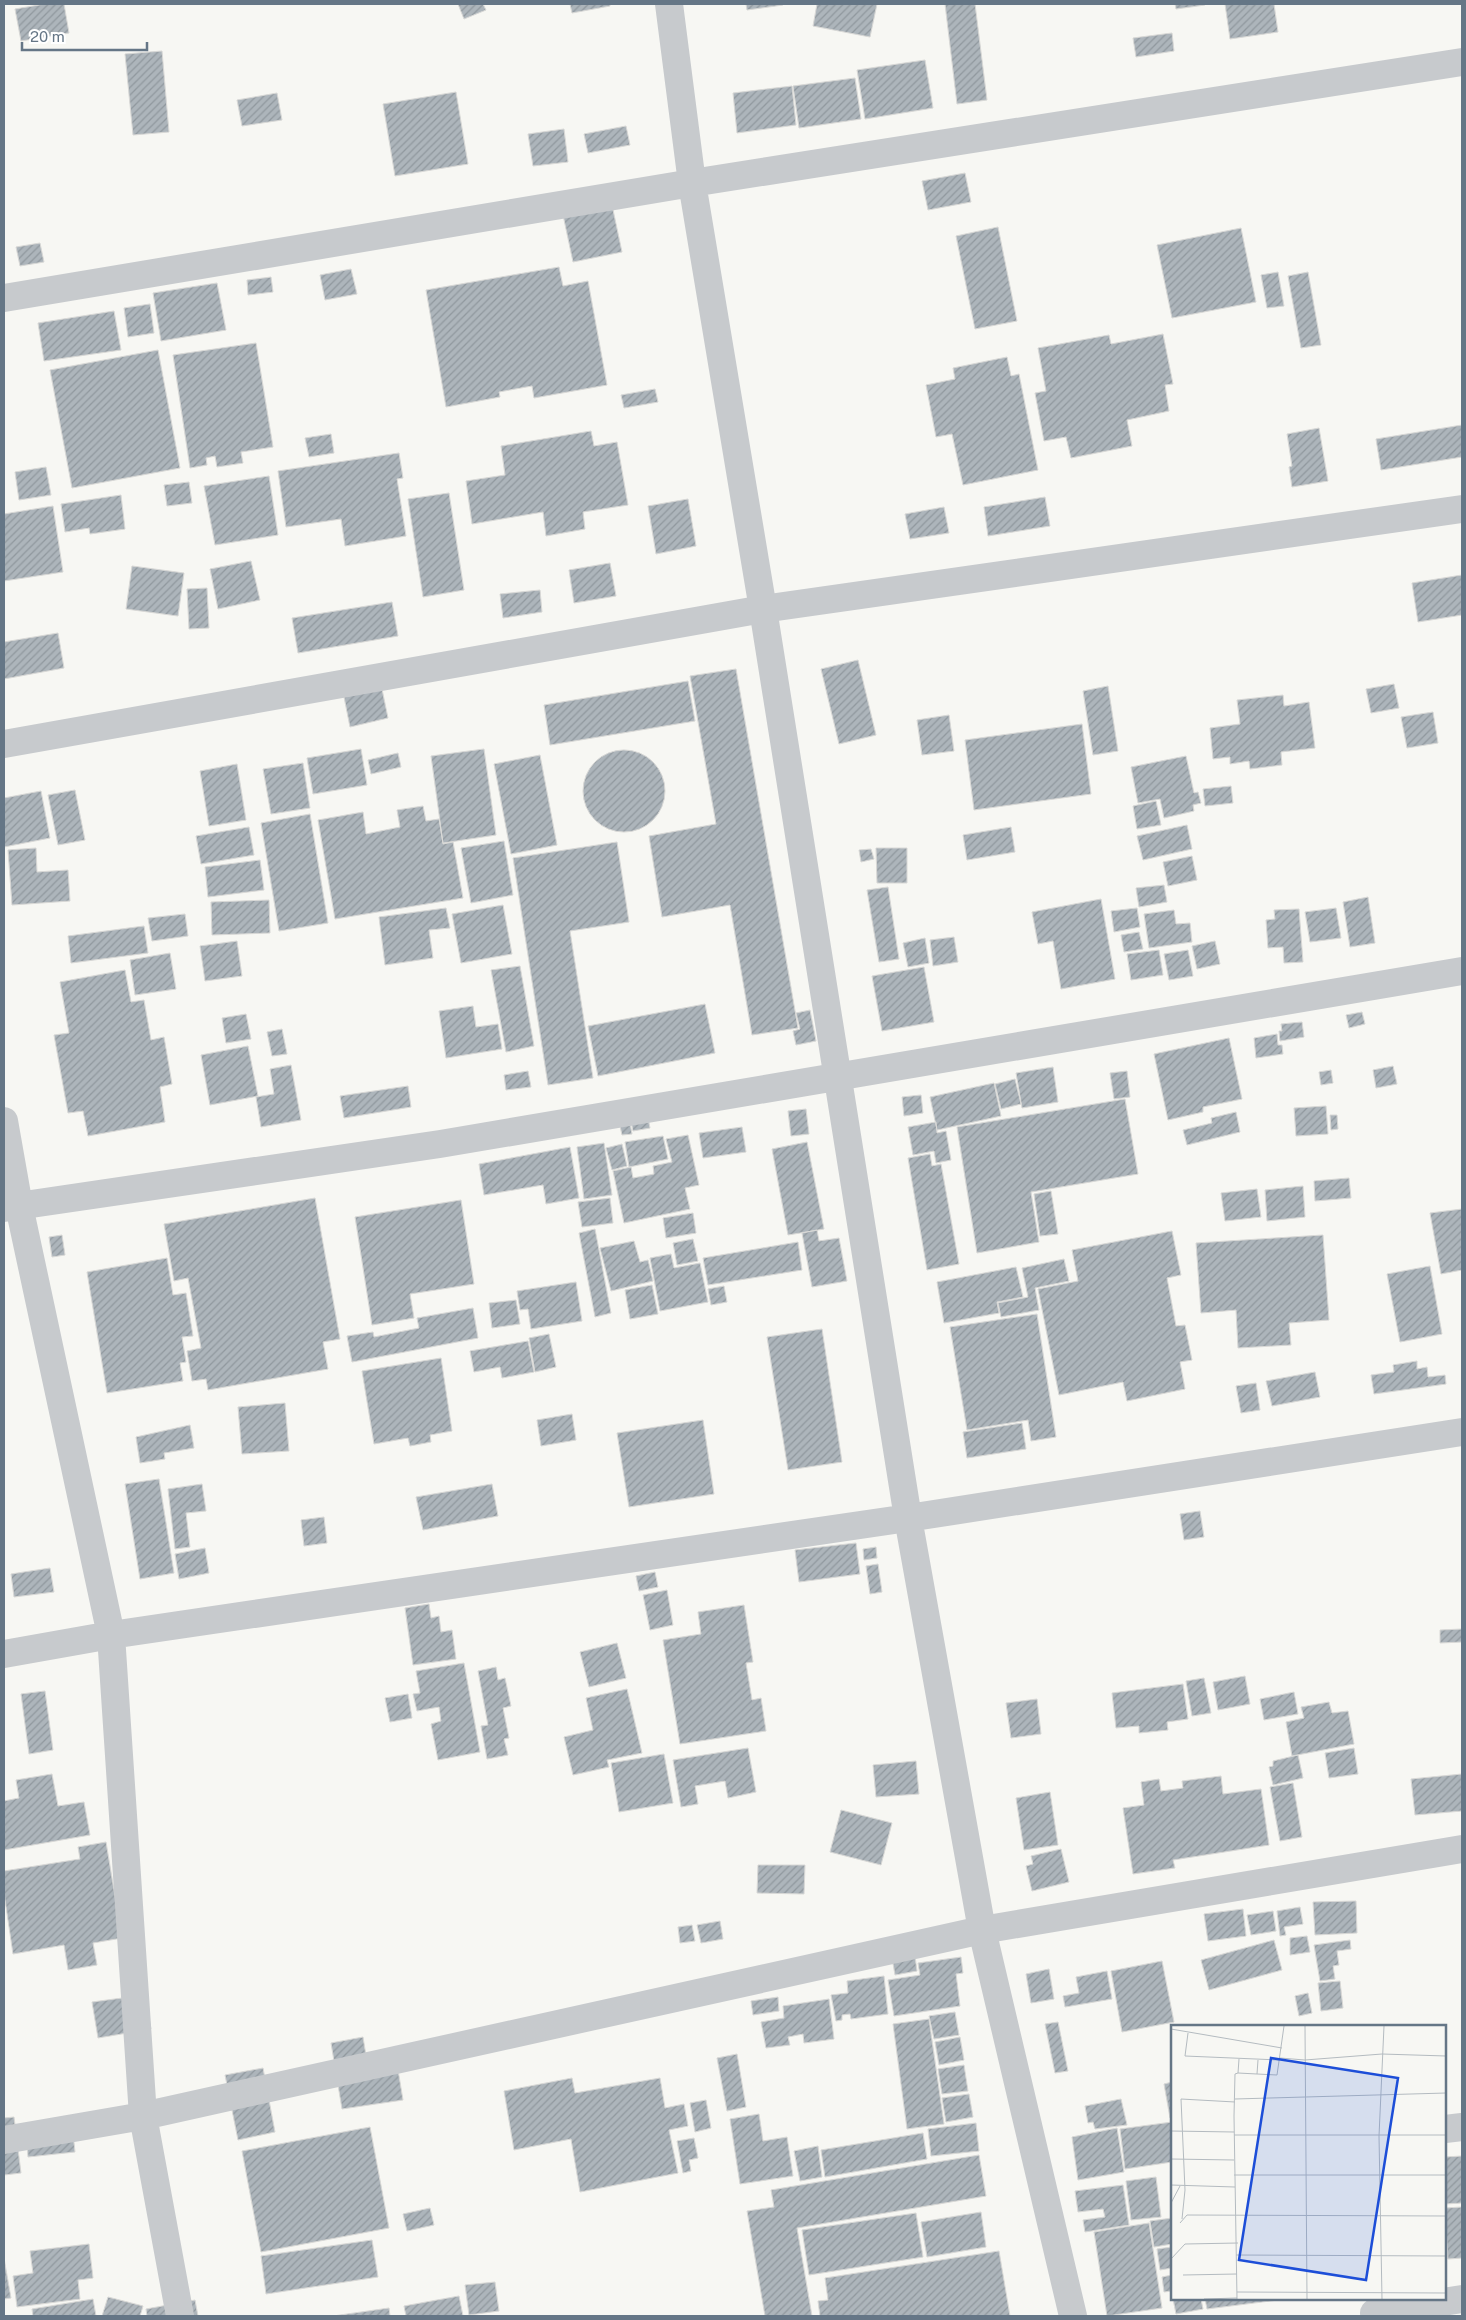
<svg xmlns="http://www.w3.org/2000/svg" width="1466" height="2320" viewBox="0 0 1466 2320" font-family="'Public Sans',sans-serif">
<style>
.building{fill:url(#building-hatch);stroke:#d8d8d6}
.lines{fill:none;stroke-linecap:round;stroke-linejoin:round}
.street{stroke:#c7cacd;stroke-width:28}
.inset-road{fill:none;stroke:#b4bbc0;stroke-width:1}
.view{fill:#1d4ed8;fill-opacity:0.15;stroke:#1d4ed8;stroke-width:2.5}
.inset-edge{fill:none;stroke:#657686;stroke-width:2.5}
</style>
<defs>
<pattern id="building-hatch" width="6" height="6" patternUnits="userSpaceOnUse" patternTransform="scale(1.25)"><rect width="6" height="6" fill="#adb5bb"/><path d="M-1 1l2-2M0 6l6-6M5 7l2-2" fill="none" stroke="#90989e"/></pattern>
</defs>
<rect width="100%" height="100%" fill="#f7f7f3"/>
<!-- building -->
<path class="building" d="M45,4H64L69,33L21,41L15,9Z
M458,4H483L486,10L464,19Z
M570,4H610V6L572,13Z
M746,4H783V5L747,10Z
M817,4H877L870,37L813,26Z
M945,4H975L987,100L957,104Z
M1175,4H1205V5L1176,9Z
M1225,4H1274L1278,32L1230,39Z
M1172,33L1174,51L1136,57L1133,38Z
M162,51L169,132L133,135L125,54Z
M925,60L933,108L865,119L857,70Z
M855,78L861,119L799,128L793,86Z
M792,86L796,125L737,133L733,93Z
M456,92L468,164L395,176L383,104Z
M277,93L282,120L242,126L237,100Z
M626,126L630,145L588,153L584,134Z
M564,129L568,162L533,166L528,134Z
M965,173L971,202L928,210L922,181Z
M612,205L622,252L573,262L563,215Z
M998,227L1017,321L975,329L956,236Z
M1241,228L1256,302L1172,318L1157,245Z
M40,243L44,262L20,266L16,247Z
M559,267L563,286L588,281L607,385L534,398L532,386L499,392L500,397L446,407L426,290Z
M351,269L357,294L325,300L320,275Z
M1278,272L1284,306L1267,308L1261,275Z
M1308,272L1321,345L1301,348L1288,276Z
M271,277L273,292L248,295L247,280Z
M217,283L226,330L161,341L153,293Z
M150,304L154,333L128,337L124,308Z
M114,311L121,350L44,361L38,323Z
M1163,334L1173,384L1165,385L1169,411L1127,420L1132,446L1071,458L1066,437L1044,441L1035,393L1046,391L1038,348L1109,335L1111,344Z
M256,343L273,447L241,452L243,463L217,467L215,456L206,458L207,465L190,468L173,355Z
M158,350L180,468L72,488L50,370Z
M1007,357L1011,376L1019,374L1038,470L963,485L952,434L936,437L926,385L955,379L953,368Z
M655,389L658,402L624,408L621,395Z
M1462,425V457L1381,470L1376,439Z
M1319,428L1328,481L1292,487L1289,467L1292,466L1287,434Z
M591,431L594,446L617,442L628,505L583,512L585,529L546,536L543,512L472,524L466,481L505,475L501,446Z
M331,434L334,453L309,457L305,438Z
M399,453L403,478L397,479L406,536L345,546L341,519L286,527L278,471Z
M46,467L51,495L19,500L15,472Z
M269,476L278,535L215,545L204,486Z
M189,482L192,503L167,506L164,485Z
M449,493L464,590L423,597L408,499Z
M121,495L125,529L90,534L89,528L65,532L61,504Z
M1045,497L1050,526L988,536L984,507Z
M688,499L696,546L656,554L648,506Z
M53,506L63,572L4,581V514Z
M944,507L949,533L910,539L905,514Z
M251,561L260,600L218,609L210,569Z
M610,563L616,596L574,603L569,570Z
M132,566L184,573L178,616L126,609Z
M1462,575V615L1418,622L1412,583Z
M207,588L209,628L189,629L187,589Z
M540,590L542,612L503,618L500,594Z
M392,602L398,636L298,653L292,618Z
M58,633L64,668L4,679V642Z
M858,660L876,735L839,744L821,669Z
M736,669L798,1028L752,1035L730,905L662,917L649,836L716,824L690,676Z
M688,681L695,721L550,745L544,705Z
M1394,684L1399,708L1371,713L1366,689Z
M1108,686L1118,751L1093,755L1083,691Z
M382,689L388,718L350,727L344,697Z
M1283,695L1284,706L1309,702L1315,748L1281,752L1282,765L1250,769L1249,761L1230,764V757L1213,759L1210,728L1240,724L1237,700Z
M1433,712L1438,743L1407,748L1401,717Z
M949,715L954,751L922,755L917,720Z
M1082,724L1091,794L974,810L965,740Z
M361,749L367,785L313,794L307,758Z
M484,749L496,835L443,843L431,756Z
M583 791a41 41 0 1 1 82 0a41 41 0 1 1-82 0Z
M398,753L401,767L371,774L368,760Z
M540,755L557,845L511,854L494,764Z
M1186,756L1194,793L1198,792L1201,803L1193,805L1194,811L1164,818L1160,799L1138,803L1131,767Z
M303,763L310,808L271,814L263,769Z
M237,764L246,820L209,826L200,771Z
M1231,786L1233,803L1205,806L1203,789Z
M75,790L85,840L58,845L48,795Z
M41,791L50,838L4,847V798Z
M1156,801L1161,825L1137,829L1133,806Z
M423,806L426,821L439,819L443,844L453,842L463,898L335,919L318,820L363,812L366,834L400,827L397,810Z
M310,814L328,923L279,931L261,823Z
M1187,825L1192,849L1143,860L1137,836Z
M249,827L254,855L201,864L196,836Z
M1011,827L1015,852L967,860L963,835Z
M504,841L513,895L471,903L461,848Z
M617,842L629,922L570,931L593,1078L548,1085L513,858Z
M36,848L37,872L68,870L70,901L12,905L8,850Z
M876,848H907V883H877Z
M871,849L874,859L861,862L859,850Z
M1192,856L1197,880L1168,886L1163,862Z
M260,860L264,890L208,897L205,867Z
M1164,885L1167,902L1139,907L1136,888Z
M888,887L899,959L879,962L867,890Z
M1368,897L1375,943L1350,947L1343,902Z
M1101,899L1115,979L1061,989L1053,941L1038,944L1032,912Z
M269,900L270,933L212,935L211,902Z
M503,905L512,954L461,963L452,914Z
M446,908L450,928L429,930L433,958L385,965L379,917Z
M1137,908L1140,927L1114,932L1111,911Z
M1336,908L1341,938L1310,942L1305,912Z
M1299,909L1303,962L1284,963L1283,947L1268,948L1266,920L1275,919L1274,910Z
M1174,910L1176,924L1190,923L1192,942L1149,948L1144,914Z
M185,914L188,936L152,941L148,918Z
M144,926L148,953L71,963L68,936Z
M1139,932L1143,949L1124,952L1121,935Z
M954,937L958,962L933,966L930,940Z
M925,938L929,963L908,967L903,943Z
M237,941L242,976L205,981L200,946Z
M1215,941L1220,964L1197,969L1192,946Z
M1159,950L1163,975L1131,980L1127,954Z
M1188,950L1193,976L1169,980L1164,954Z
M170,953L176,989L135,995L130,960Z
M520,966L534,1046L506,1052L491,970Z
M924,967L934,1022L882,1031L872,976Z
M125,970L131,1002L144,1000L151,1040L164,1037L172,1084L160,1087L165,1122L88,1136L83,1111L68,1113L54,1035L69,1033L60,982Z
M705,1004L715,1053L598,1076L588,1026Z
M473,1006L476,1027L498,1024L502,1049L446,1058L439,1011Z
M810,1010L816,1041L796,1045L793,1031L800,1029L796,1013Z
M1362,1012L1365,1024L1349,1028L1346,1015Z
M246,1014L251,1039L226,1043L222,1018Z
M1302,1022L1304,1037L1280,1041L1279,1031H1282L1281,1024Z
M282,1029L287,1054L272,1056L267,1032Z
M1277,1034L1278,1045H1282L1283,1054L1256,1058L1254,1038Z
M1229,1038L1242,1099L1203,1107V1112L1168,1120L1154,1054Z
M248,1046L258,1096L210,1105L201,1055Z
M291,1065L301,1120L261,1127L256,1097L274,1094L270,1069Z
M1393,1066L1397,1084L1376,1088L1373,1070Z
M1053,1067L1058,1102L1022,1108L1016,1073Z
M1331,1070L1333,1083L1321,1085L1319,1072Z
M528,1071L531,1087L506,1090L504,1075Z
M1127,1071L1130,1097L1114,1099L1110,1073Z
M1015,1079L1021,1104L1001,1109L995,1084Z
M994,1083L1001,1116L937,1130L930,1097Z
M408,1086L411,1107L344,1118L340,1096Z
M921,1095L923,1113L904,1116L902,1097Z
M1125,1099L1138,1174L1031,1192L1039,1242L977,1253L957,1127Z
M1326,1106L1328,1134L1296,1136L1294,1108Z
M806,1109L809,1134L791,1136L788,1111Z
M1236,1112L1240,1132L1187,1145L1183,1130L1212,1123L1211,1118Z
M1330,1115H1337L1338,1129L1331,1130Z
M648,1118L650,1128L633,1131L631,1121Z
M936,1122L937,1133L946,1131L951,1160L936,1163L934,1151L913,1155L908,1127Z
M630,1123L632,1134L622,1135L620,1126Z
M742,1127L746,1152L703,1158L699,1133Z
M688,1135L699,1185L685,1188L690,1209L624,1223L613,1171L631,1167L633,1178L654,1174L653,1166L672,1162L666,1139Z
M663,1136L668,1159L629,1167L625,1142Z
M807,1142L824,1229L788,1235L772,1149Z
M604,1143L612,1195L584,1199L577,1147Z
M622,1144L627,1166L612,1170L606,1148Z
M570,1147L579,1198L546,1204L543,1185L484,1195L479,1164Z
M930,1154L932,1166L941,1164L959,1264L927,1270L908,1158Z
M1349,1178L1351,1198L1315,1201L1314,1181Z
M1303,1186L1305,1217L1267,1221L1265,1190Z
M1257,1189L1261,1217L1225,1221L1221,1193Z
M1051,1191L1058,1234L1040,1236L1034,1194Z
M315,1198L340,1339L323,1342L328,1369L208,1390L206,1379L192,1381L187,1351L201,1348L188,1278L174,1281L164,1224Z
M610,1198L613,1223L582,1227L578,1202Z
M461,1200L474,1284L410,1294L414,1318L372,1325L355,1217Z
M1462,1209V1270L1441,1274L1430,1213Z
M693,1213L696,1233L666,1238L663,1218Z
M595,1229L611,1313L595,1317L579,1233Z
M817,1230L819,1241L839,1238L847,1281L812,1287L802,1233Z
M1172,1231L1181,1275L1167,1278L1176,1326L1185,1325L1192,1360L1180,1362L1185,1389L1127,1401L1123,1382L1059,1395L1038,1289L1078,1281L1072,1250Z
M62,1235L65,1255L52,1257L49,1237Z
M1323,1235L1329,1320L1289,1323L1291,1345L1238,1348L1236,1310L1201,1313L1196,1243Z
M693,1239L698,1261L677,1265L673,1243Z
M634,1241L640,1262L648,1260L653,1281L611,1291L600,1248Z
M798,1242L802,1270L708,1285L703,1258Z
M671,1254L674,1268L700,1263L708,1302L660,1311L650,1258Z
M167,1258L173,1295L186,1293L193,1336L182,1337L186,1362L180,1363L183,1381L107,1393L87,1272Z
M1064,1259L1069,1281L1035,1288L1039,1310L1001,1317L998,1303L1028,1297L1022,1268Z
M1430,1266L1442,1334L1400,1342L1387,1274Z
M1016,1267L1023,1297L997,1302L999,1313L944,1323L937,1282Z
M576,1282L582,1321L531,1329L528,1309L520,1310L517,1291Z
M652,1285L658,1314L630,1319L625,1290Z
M724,1286L727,1302L711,1305L708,1289Z
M516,1300L520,1324L492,1328L489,1303Z
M473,1308L478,1338L352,1362L347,1336L373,1332L374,1337L419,1328L417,1318Z
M1037,1314L1056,1437L1031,1441L1028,1420L967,1430L950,1327Z
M822,1329L842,1462L788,1470L767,1337Z
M549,1334L556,1367L535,1372L529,1338Z
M528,1341L534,1372L502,1378L500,1367L474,1372L470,1351Z
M441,1358L452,1431L430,1435L431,1442L410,1446L408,1438L374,1444L362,1371Z
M1417,1361V1369L1427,1367L1428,1377L1445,1375L1446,1384L1374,1394L1371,1375L1394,1372L1393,1365Z
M1315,1372L1320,1397L1272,1406L1266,1381Z
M1256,1383L1260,1410L1241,1413L1236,1386Z
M285,1403L289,1451L242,1454L238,1407Z
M572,1414L576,1440L541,1446L537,1420Z
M703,1420L714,1494L629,1507L617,1433Z
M1022,1423L1026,1449L967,1458L963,1432Z
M190,1425L194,1448L164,1453L165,1459L140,1463L136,1437Z
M159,1479L174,1573L140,1579L125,1484Z
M202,1484L206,1511L186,1513L190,1547L175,1549L168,1489Z
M492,1484L498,1516L423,1530L416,1497Z
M1200,1511L1204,1537L1184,1540L1180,1514Z
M324,1517L327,1543L304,1546L301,1520Z
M856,1543L860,1574L799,1582L795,1550Z
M876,1547L877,1558L864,1560L863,1549Z
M205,1548L209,1573L179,1579L175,1554Z
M878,1564L882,1592L870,1594L866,1566Z
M50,1568L54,1592L14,1597L11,1574Z
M655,1572L658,1587L639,1591L636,1576Z
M667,1590L673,1625L650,1630L643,1595Z
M429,1604L431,1618L439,1616L441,1632L452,1630L456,1659L413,1665L405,1608Z
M744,1605L753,1662L746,1663L752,1700L761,1698L766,1731L680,1744L663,1640L701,1634L698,1612Z
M1462,1629V1642L1440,1643V1630Z
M617,1643L626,1678L589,1687L580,1652Z
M464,1663L480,1752L438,1760L431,1724L441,1721L439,1707L417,1711L413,1694L420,1693L416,1671Z
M496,1667L498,1680L505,1678L511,1706L503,1708L509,1738L504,1739L508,1755L487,1759L481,1726L488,1725L478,1671Z
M1245,1676L1250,1704L1218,1710L1213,1682Z
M1204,1678L1211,1713L1192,1716L1186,1681Z
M1183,1684L1188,1719L1167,1722L1168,1730L1139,1733V1726L1116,1728L1112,1693Z
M627,1689L642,1753L607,1760L609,1767L573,1775L564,1737L593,1730L586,1698Z
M45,1691L53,1750L29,1754L21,1694Z
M1294,1692L1298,1714L1264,1720L1260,1699Z
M408,1694L412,1718L390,1722L385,1698Z
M1037,1699L1041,1734L1011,1738L1006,1703Z
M1329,1702L1332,1713L1348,1711L1354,1744L1292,1756L1286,1722L1304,1718L1301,1707Z
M748,1748L756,1792L728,1798L725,1781L695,1786L698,1804L681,1807L673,1760Z
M1354,1748L1358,1774L1329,1778L1325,1753Z
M664,1754L673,1803L619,1812L611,1763Z
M1298,1755L1303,1778L1273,1785L1269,1767L1273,1766V1761Z
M916,1761L919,1794L876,1797L873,1765Z
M52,1774L58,1806L84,1802L90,1835L4,1850V1801L19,1798L16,1780Z
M1462,1774V1811L1415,1815L1411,1779Z
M1221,1776L1223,1794L1261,1789L1269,1845L1173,1860L1175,1868L1133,1874L1123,1808L1144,1805L1141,1782L1159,1779L1161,1791L1183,1788L1182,1781Z
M1293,1783L1302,1837L1280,1841L1270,1787Z
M1050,1792L1058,1845L1024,1850L1016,1798Z
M841,1810L892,1823L881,1865L830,1852Z
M106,1842L122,1938L93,1943L97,1965L68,1970L64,1945L13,1954L4,1893V1871L80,1859L78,1847Z
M1061,1849L1069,1882L1032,1891L1026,1866L1033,1864L1031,1856Z
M758,1865H805L804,1894L757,1893Z
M1356,1901L1357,1933L1315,1935L1313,1902Z
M1300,1907L1303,1924L1284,1927L1286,1935L1280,1936L1277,1911Z
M1243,1909L1246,1936L1208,1941L1204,1914Z
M1273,1911L1276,1931L1251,1935L1247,1915Z
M720,1921L723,1939L701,1943L697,1925Z
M692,1925L695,1941L680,1943L678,1927Z
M1307,1936L1310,1952L1290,1955V1938Z
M1274,1940L1282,1970L1209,1990L1201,1960Z
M1350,1940L1351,1949L1337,1951L1339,1965L1333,1966L1335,1979L1320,1981L1314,1945Z
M914,1949L917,1971L895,1975L891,1952Z
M961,1957L963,1973L956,1974L960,2006L894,2016L888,1980L920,1975L918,1963Z
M1162,1961L1174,2022L1122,2032L1111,1971Z
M1049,1969L1054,1999L1031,2003L1026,1974Z
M1107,1971L1112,1999L1065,2007L1063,1996L1079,1993L1076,1977Z
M884,1976L888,2014L851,2019L850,2014L842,2015V2020L836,2021L831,1995L848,1993L847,1981Z
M1340,1981L1343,2008L1321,2011L1318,1983Z
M1308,1993L1312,2013L1299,2016L1295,1996Z
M145,1995L151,2029L98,2038L92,2002Z
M778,1997L779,2011L753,2015L751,2001Z
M829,1999L834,2039L804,2043L803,2034L788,2037L790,2045L766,2048L761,2022L784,2018L783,2006Z
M955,2012L959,2035L934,2039L929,2016Z
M929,2019L944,2124L907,2129L893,2024Z
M1058,2022L1068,2071L1055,2073L1045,2024Z
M363,2037L368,2068L397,2064L403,2100L342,2109L331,2043Z
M960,2037L964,2060L939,2065L935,2042Z
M737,2054L746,2107L727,2111L717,2058Z
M964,2065L968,2091L942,2094L938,2069Z
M263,2068L275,2132L238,2140L225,2075Z
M572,2078L575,2093L660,2078L665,2108L684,2104L688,2126L669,2130L678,2173L580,2192L571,2139L514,2150L504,2091Z
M1172,2082V2118H1170L1164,2084Z
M969,2094L973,2117L946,2122L942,2098Z
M1121,2099L1127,2125L1095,2129L1093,2122L1088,2123L1085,2106Z
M706,2100L711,2128L695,2132L690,2103Z
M759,2114L763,2141L787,2137L793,2176L740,2184L730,2119Z
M14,2117L21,2173L4,2175V2118Z
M1172,2122V2162L1125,2169L1120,2129Z
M976,2123L979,2151L931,2156L928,2129Z
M72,2124L75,2152L28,2157L26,2129Z
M370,2127L389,2228L261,2252L242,2151Z
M1117,2128L1124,2172L1078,2180L1072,2137Z
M923,2133L927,2159L825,2177L821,2150Z
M694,2138L698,2158L689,2160L691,2171L683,2173L677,2141Z
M818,2146L822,2177L800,2181L794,2151Z
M979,2155L986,2196L797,2228L812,2316H765L747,2211L774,2207L771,2190Z
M1462,2156V2203L1445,2204V2157Z
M1156,2177L1161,2217L1131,2220L1126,2181Z
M1123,2185L1129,2225L1085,2232L1083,2220L1105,2217L1103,2209L1078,2212L1075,2191Z
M1462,2207V2258L1448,2259L1445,2208Z
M430,2208L434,2225L407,2231L403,2214Z
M981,2212L986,2247L927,2257L921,2222Z
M916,2213L923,2257L809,2275L802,2230Z
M1172,2218V2244L1154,2247L1150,2221Z
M1149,2223L1162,2308L1107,2316L1094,2232Z
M372,2240L378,2277L266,2294L261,2256Z
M89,2244L93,2278L78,2280L80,2299L17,2307L13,2276L33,2273L30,2251Z
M1172,2247V2268L1160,2270L1157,2249Z
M999,2251L1010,2316H820L818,2301L828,2300L825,2278Z
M4,2258L11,2298L4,2299Z
M1172,2275V2294V2291L1164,2292L1162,2277Z
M495,2282L499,2311L469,2315L465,2285Z
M459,2296L463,2316H406L404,2306Z
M108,2297L143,2306L140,2316H102Z
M93,2299L96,2316H33L32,2309Z
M1173,2299H1201L1203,2309L1176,2314Z
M1205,2299H1286L1207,2309Z
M195,2300L198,2316H147L146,2309Z
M389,2308L390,2316H333Z"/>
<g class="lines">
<!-- street -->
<path class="street" d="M669,4L692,183L763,609L908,1518L982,1930L1073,2316
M4,298L692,183L1462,62
M4,744L763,609L1462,509
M4,1121L19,1206L111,1635L143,2116L180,2316
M4,1208L440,1144L1462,971
M4,1654L111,1635L908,1518L1462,1432
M1445,2129L1462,2127
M4,2140L143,2116L982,1930L1462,1849
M1374,2313L1462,2299"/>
</g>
<!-- overview -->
<g transform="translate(1171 2025)">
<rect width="275" height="275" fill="#f7f7f3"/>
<path class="inset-road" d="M134,1L136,274M0,4L111,23M17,8L14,31L108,35M109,33L134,35L211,29L275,31M67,48L86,49L87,35M86,49L106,50L113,1M64,74L275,68M0,106L63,107M63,110H275M0,134L63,135M63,150H275M0,160L64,162M0,178L9,161M11,194L14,165L10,74L64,77M275,196V235M9,198L16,190L275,191M65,230L275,231M0,234L14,219L67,218M12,250L66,249M66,267L275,268M33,274L66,273M66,274L63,91L64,49L67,48L68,34M211,274L208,111L213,1"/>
<path class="view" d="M100,33L227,53L195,255L68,235Z"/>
<rect width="275" height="275" class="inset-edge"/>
</g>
<!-- border -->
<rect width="1466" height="2320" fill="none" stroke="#657686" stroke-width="10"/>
<!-- scale -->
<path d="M22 42v8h125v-8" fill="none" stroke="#657686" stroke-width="2.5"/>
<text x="30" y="42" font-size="15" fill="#657686" stroke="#ffffff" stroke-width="4" paint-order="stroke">20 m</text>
</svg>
